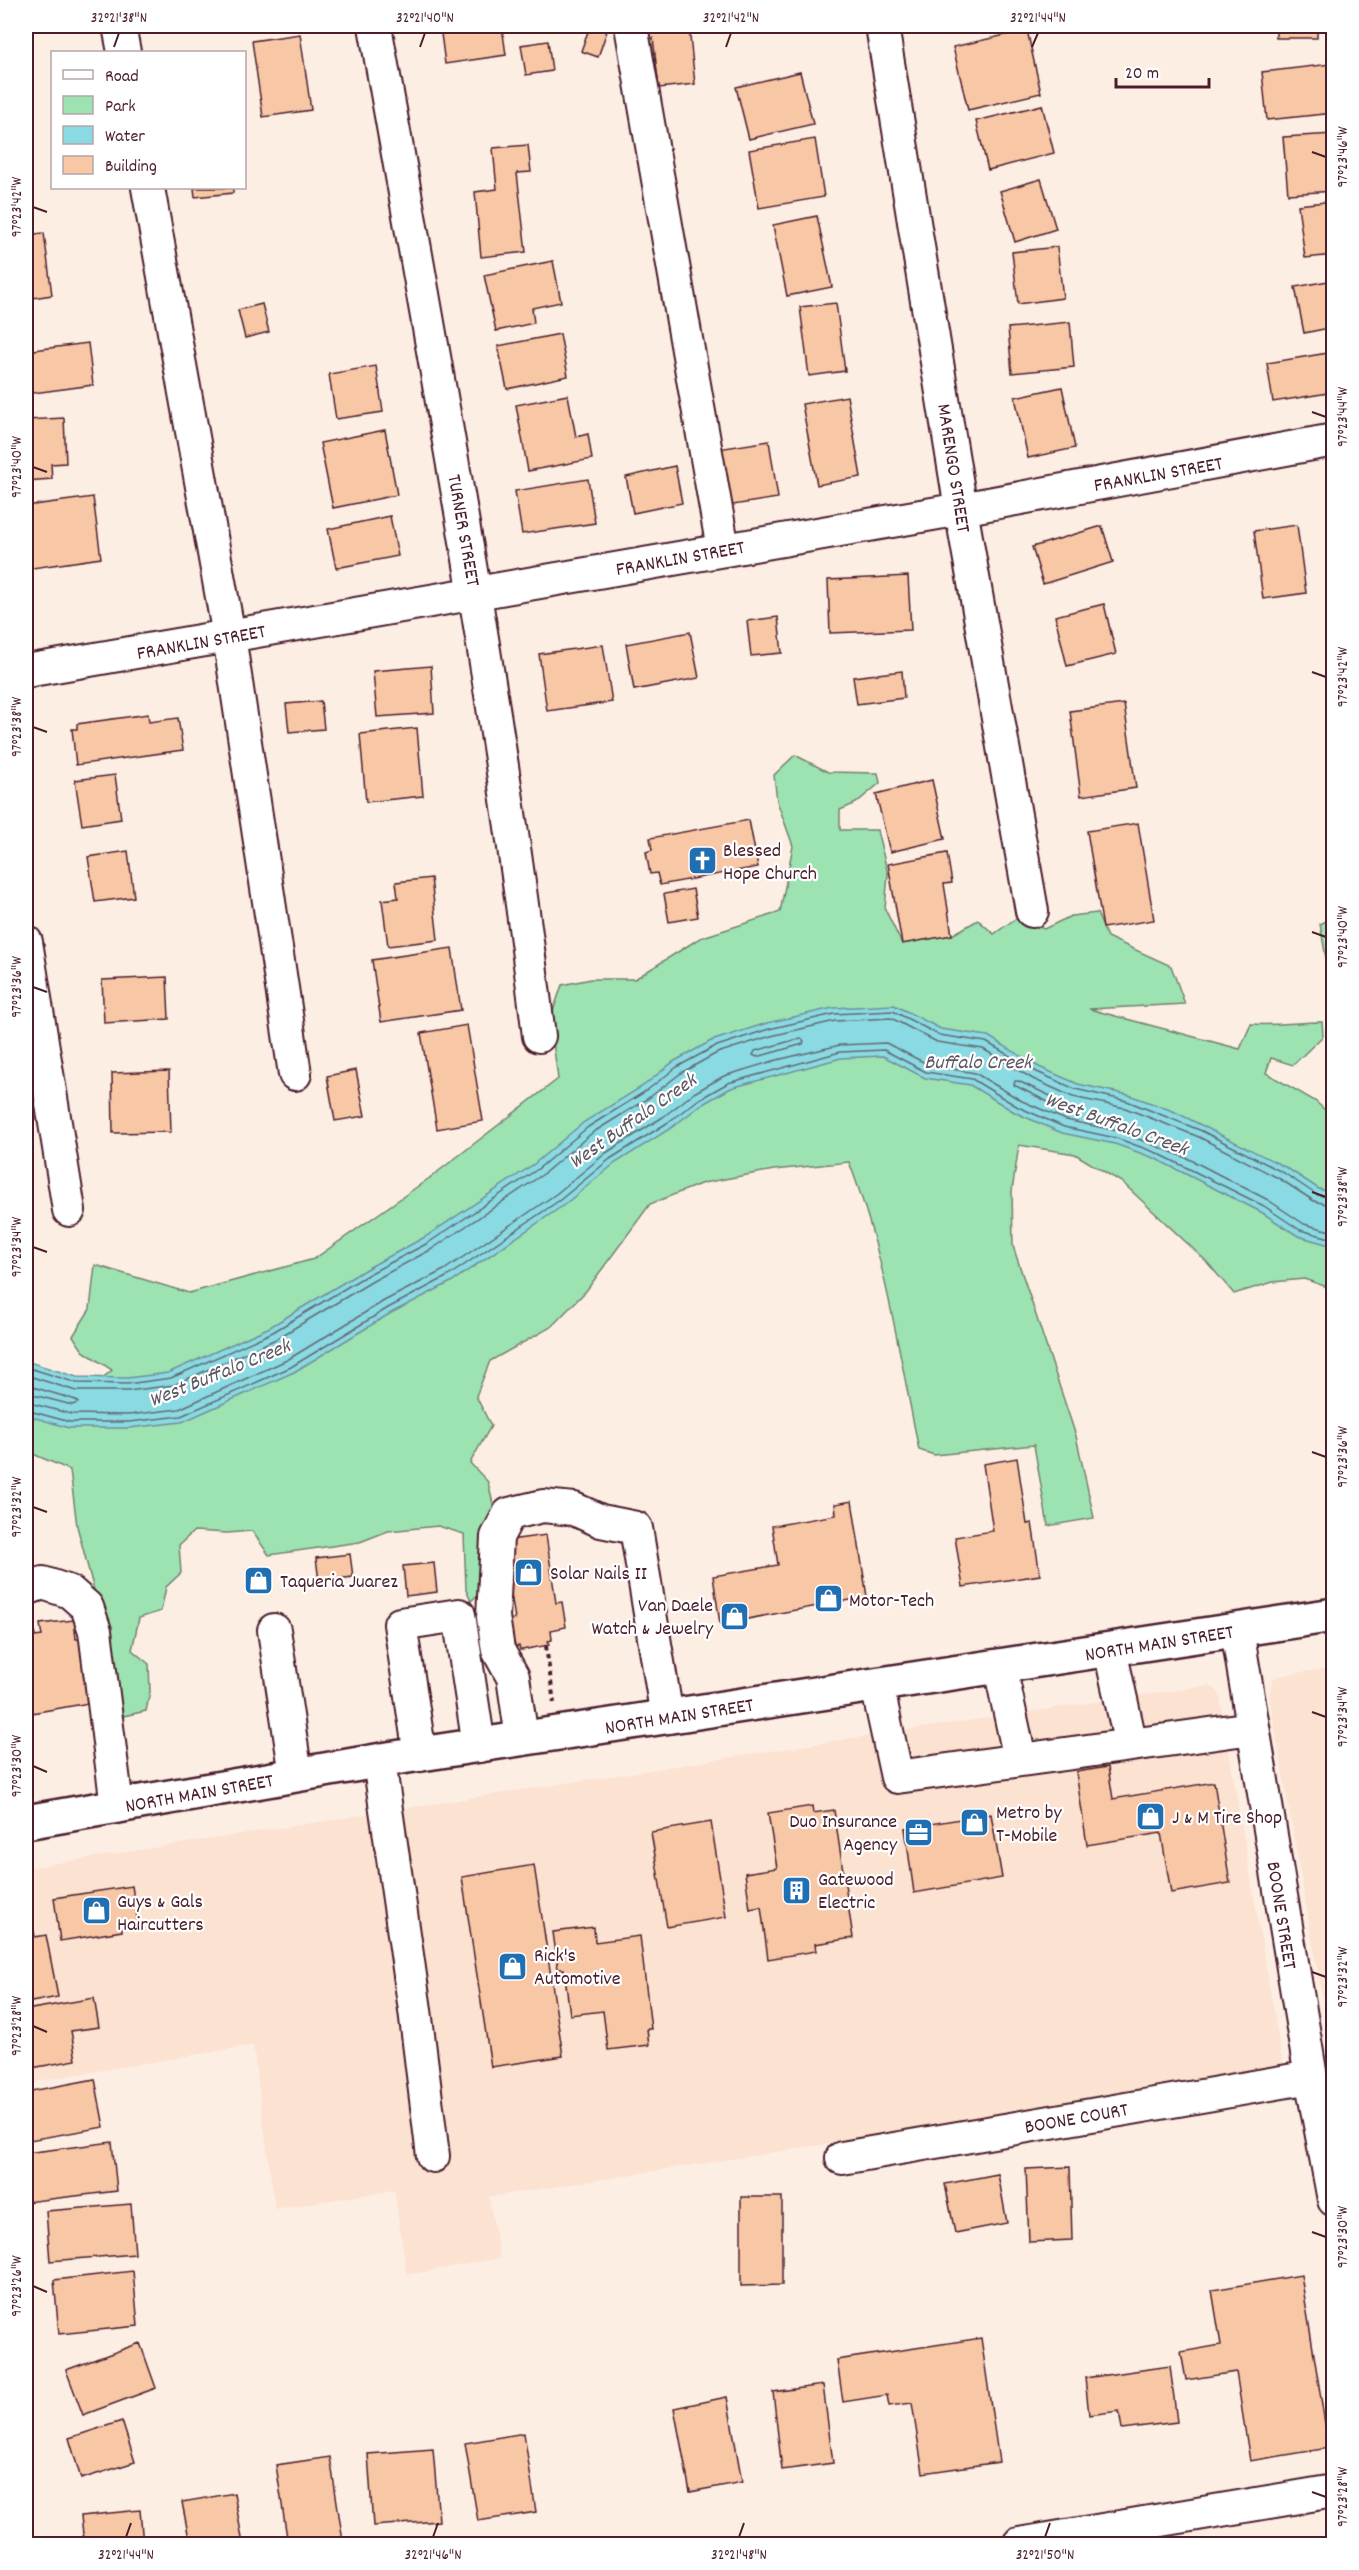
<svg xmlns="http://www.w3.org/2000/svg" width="1359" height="2570" viewBox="0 0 1359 2570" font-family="Dekko,sans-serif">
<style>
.built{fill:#fbe2d1}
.green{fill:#9ce3b1;stroke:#73816e;stroke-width:1.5}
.water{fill:#89dae2;stroke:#708f99;stroke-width:1.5}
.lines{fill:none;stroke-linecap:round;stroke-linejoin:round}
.shore{stroke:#636a74;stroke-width:1.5}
.building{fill:#f7c7a6;stroke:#4a1f2b;stroke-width:1.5}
.minor-casing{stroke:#4a1f2b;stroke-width:36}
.major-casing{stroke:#4a1f2b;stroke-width:38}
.path{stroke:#4a1f2b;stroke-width:4;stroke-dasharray:4.5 4.5;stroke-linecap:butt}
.minor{stroke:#fff;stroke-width:32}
.major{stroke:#fff;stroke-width:33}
.ticks{fill:none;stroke:#4a1f2b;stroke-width:2}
.labels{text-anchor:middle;stroke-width:4.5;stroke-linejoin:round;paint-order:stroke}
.street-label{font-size:20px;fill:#4a1f2b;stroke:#fff}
.poi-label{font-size:20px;fill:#4a1f2b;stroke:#fff;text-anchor:start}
.water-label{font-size:21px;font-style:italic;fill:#5d5762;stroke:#fff}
.neatline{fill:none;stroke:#4a1f2b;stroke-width:2}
.ticks-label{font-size:15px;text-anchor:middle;fill:#4a1f2b}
</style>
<rect width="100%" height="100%" fill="#fdeee4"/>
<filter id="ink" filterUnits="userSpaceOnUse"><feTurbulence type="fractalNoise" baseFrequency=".0167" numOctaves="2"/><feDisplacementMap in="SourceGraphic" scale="12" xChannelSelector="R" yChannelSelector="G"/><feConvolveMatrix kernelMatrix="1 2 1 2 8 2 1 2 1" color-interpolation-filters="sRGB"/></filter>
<g filter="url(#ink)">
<!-- built -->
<path class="built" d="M1333,1667L1334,2059H1333L1269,1695L1273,1679L1279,1676Z
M1210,1685L1219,1693L1284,2072L489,2197L500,2258L407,2275L394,2190L275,2209L253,2045L26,2083V1868L834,1741Z"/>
<!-- green -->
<path class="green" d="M795,755L828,772L878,773L880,783L856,803L840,810V830H877L888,874L885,909L902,944L952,935L978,920L994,934L1015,919L1044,929L1071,916L1097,913L1107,937L1171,966L1185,1004L1089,1009L1240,1049L1251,1024C1275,1026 1298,1022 1322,1022L1323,1036L1293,1065L1271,1058L1266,1073L1315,1101L1333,1117V1289L1304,1279L1273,1282L1234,1294L1206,1261L1123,1183L1075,1154L1019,1145L1012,1191L1013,1246L1076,1436L1094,1518L1048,1526L1034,1445L934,1455L919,1450C899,1353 885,1255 849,1162L774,1170L703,1183L650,1204L586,1291L551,1327L490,1361L476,1396L491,1426L470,1463L488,1482L494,1508L484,1561V1589L471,1601L466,1590L464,1534L438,1526L388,1531L360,1542L269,1555L252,1531L227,1533L194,1531L179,1545L181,1573L166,1587L161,1611L139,1618L132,1650L149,1664L150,1692L146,1711L114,1718L108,1643L77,1526L70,1470L26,1451V1373L92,1387L112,1370L83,1351L73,1336L90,1309L95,1265L189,1293L314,1259L431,1177L558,1079L550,1020L562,985L591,979H635L700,938L780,912L793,846L777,801L774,775Z
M1333,918V964L1326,958L1320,924Z"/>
<!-- water -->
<path class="water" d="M894,1005L941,1029L988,1036L1039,1067L1078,1084L1129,1095L1173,1111L1287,1168L1319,1189L1333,1193V1246L1298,1236L1261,1212L1154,1158L1115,1144L1062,1133L1016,1113L970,1085L925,1078L883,1056L841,1058L731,1088L701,1105L671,1128L614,1164L564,1205L451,1282L391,1313L294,1372L182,1422L129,1428H69L26,1415V1361L77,1377L127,1378L168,1373L270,1327L366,1269L425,1237L534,1164L584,1122L643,1086L673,1062L711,1041L767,1023L833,1008Z"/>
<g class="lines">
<!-- shore -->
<path class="shore" d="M801,1038L804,1041L803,1044L757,1057L753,1055L755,1051Z
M1018,1081L1055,1098L1056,1103L1052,1104L1014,1085L1015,1081Z
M26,1367L77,1383L127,1384L171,1378L273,1332L369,1274L428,1243L538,1169L588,1127L646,1091L677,1067L714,1047L769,1029L834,1014L893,1011L939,1035L986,1042L1037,1072L1075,1089L1127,1101L1202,1131L1284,1173L1317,1195L1334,1198
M26,1375L76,1391H128L174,1385L276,1339L373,1281L432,1249L542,1175L592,1133L650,1097L681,1073L717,1053L771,1036L835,1021L891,1018L937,1042L983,1049L1033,1079L1073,1097L1125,1108L1199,1137L1280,1179L1314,1201L1334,1206
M26,1385L76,1400L78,1403L72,1405L26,1393
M26,1402L71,1414L128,1415L179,1409L287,1360L384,1301L444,1270L556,1194L606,1153L663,1117L694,1093L724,1076L777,1060L840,1045L886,1043L929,1065L975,1073L1022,1101L1066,1120L1118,1131L1189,1159L1268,1200L1304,1224L1334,1232
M26,1410L70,1422H129L181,1416L291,1367L388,1308L448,1276L560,1200L610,1159L667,1123L698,1100L728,1083L840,1052L884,1050L926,1072L972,1079L1018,1107L1064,1127L1116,1138L1157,1153L1264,1206L1300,1230L1334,1239"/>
</g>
<!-- building -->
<path class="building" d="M440,26H502L506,55L445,64Z
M590,26L607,31L598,57L581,51Z
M639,26H697L689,27L695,84L659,88L653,38L640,39Z
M1276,26H1317V38H1276Z
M1027,30L1041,93L968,110L953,47Z
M300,34L311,110L263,117L252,41Z
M548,41L552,71L526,75L521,45Z
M1331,64L1334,113L1267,120L1262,72Z
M800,72L813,124L749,139L736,87Z
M1042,105L1054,153L988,170L976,121Z
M1334,134V191L1288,194L1283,137Z
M815,139L824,197L759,208L749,150Z
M528,145L531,172L517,173L526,252L481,257L475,192L497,189L493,148Z
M1041,179L1056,229L1015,242L1000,191Z
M194,188H233V193L195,197Z
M1334,201V255L1305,258L1298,205Z
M817,216L832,287L787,296L773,225Z
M44,233L52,295L26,299V235Z
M1057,247L1063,298L1018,304L1012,252Z
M553,261L561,302L532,308L534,323L496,331L484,275Z
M1334,280V327L1304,333L1295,287Z
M836,303L845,371L809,376L800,307Z
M262,304L269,332L245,338L238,310Z
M1070,322L1074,367L1012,373L1008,328Z
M560,334L568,376L507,389L498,346Z
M88,343L93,385L26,394V351Z
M1334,352V392L1273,402L1267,363Z
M376,366L383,412L336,419L329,374Z
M1062,387L1075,448L1028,458L1015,397Z
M568,395L576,437L588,434L592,459L528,471L516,405Z
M847,396L861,477L817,485L802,404Z
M64,418L66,463L51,464L52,479L26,481V420Z
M385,430L397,495L333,508L320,443Z
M769,441L778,498L727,506L718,449Z
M675,466L682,503L633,513L626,477Z
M588,479L595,523L522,534L515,491Z
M93,497L101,558L26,569V506Z
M390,516L398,556L336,568L328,529Z
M1297,525L1306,593L1263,599L1254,531Z
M1102,526L1113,562L1043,584L1032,547Z
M908,576L911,630L830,633L828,580Z
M1104,604L1116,654L1067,666L1055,616Z
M778,617L782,653L751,656L747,621Z
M690,632L699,678L634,690L626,644Z
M603,645L612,702L547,711L539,654Z
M431,666L434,713L377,717L373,671Z
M902,671L904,698L857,704L853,677Z
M321,701L324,729L289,732L286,704Z
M1124,704L1136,788L1081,796L1070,711Z
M148,714L149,722L178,718L183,750L76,765L72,729H77V724Z
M417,728L423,796L366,802L360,734Z
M115,775L121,819L82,825L75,780Z
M932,780L945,839L890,852L876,794Z
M749,820L758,867L660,885L657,873L650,874L646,852L652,850L650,838Z
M1138,823L1154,920L1103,928L1087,831Z
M128,851L134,897L95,902L88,857Z
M947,853L952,883L944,884L952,935L902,944L888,864Z
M431,878L438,940L388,946L382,900L398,898L396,882Z
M693,889L698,917L669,922L664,894Z
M452,948L461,1010L381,1022L372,960Z
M167,977L169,1019L104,1023L102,980Z
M467,1025L483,1121L437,1129L421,1033Z
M356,1070L365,1116L335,1121L327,1076Z
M169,1071L171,1132L113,1133L112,1073Z
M1017,1458L1027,1524L1032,1523L1040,1575L963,1587L955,1537L993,1531L983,1464Z
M852,1501L867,1597L720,1624L713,1576L778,1565L772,1526L836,1515L835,1504Z
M546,1535L556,1603L562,1602L566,1627L551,1630L552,1640L548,1641L549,1645L522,1650H520L519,1646L503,1649L499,1621L515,1619L503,1541Z
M350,1554L353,1577L319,1581L316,1558Z
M434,1563L437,1592L406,1596L403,1566Z
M32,1616L35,1637L42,1636L40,1624L74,1620L76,1639H80L95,1702L26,1714V1617Z
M1108,1767L1113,1799L1214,1782L1230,1883L1171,1893L1161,1833L1087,1845L1076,1772Z
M812,1806L813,1813L834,1810L853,1938L815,1944L816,1951L768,1959L761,1907L750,1909L745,1873L777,1868L768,1813Z
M991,1814L1002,1878L914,1893L905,1828Z
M711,1822L726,1917L667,1927L651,1832Z
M534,1865L563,2056L491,2067L462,1877Z
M132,1886L138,1923L122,1926V1931L60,1941L54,1898Z
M594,1927L595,1942L640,1936L651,2029H647L649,2045L608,2050L603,2011L570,2015L564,1969H558L553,1932Z
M34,1931L35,1937L46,1935L58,1997L26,2003V1932Z
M94,1998L99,2027L71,2031L76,2060L26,2069V2010Z
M95,2079L104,2127L30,2140L26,2112V2092Z
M112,2142L117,2191L26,2202V2153Z
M1070,2167L1072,2240L1029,2242L1026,2169Z
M998,2174L1007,2223L955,2233L945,2184Z
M741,2197H782V2285L741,2286Z
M131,2204L135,2254L50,2261L46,2211Z
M133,2271L138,2326L59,2334L54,2280Z
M1301,2275L1329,2448L1250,2461L1236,2372L1186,2380L1181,2352L1221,2345L1212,2290Z
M981,2338L999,2462L923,2473L912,2403L889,2406L887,2395L843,2402L837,2360Z
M140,2343L156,2388L83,2415L66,2370Z
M1170,2366L1177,2422L1122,2429L1119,2411L1089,2415L1085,2378Z
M823,2385L833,2463L782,2470L773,2392Z
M727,2397L742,2482L690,2492L674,2408Z
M122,2421L135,2462L81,2479L69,2438Z
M524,2433L536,2512L478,2521L465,2443Z
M433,2449L439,2521L373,2526L368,2454Z
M330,2457L343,2541L319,2544H288L276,2465Z
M234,2493L243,2544H190L182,2502Z
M140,2510L143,2544H84L81,2516Z"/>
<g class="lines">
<defs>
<path id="minor" d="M119,26L124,52
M375,26C435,362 498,697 539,1036
M631,26L723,549
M882,26L961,509L1032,911
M148,188L229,636L295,1074
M26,671L961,509L1334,440
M26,942L69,1210
M26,1589L43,1583L70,1592L87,1607L95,1631L117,1806
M274,1630L296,1775
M1237,1630L1311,2077L1334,2200
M1110,1650L1131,1745L1252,1728
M1000,1667L1020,1759
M877,1685L897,1777L1131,1745
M522,1739L513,1677L498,1650L493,1617L497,1537L509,1514L543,1506L574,1509L601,1521L636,1528L667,1717
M420,1755L400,1624L459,1615L479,1746
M379,1761L415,2010L433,2156
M842,2158L1311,2077
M1019,2544L1334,2491"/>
<path id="major" d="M26,1822L388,1759L1334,1615"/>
</defs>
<!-- minor casing -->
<use href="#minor" class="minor-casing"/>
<!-- major casing -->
<use href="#major" class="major-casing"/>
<!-- path -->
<path class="path" d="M546,1646L554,1703"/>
<!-- minor -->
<use href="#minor" class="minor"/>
<!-- major -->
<use href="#major" class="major"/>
</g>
</g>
<!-- ticks -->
<path class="ticks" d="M114,47L119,33M420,47L425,33M726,47L731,33M1032,47L1038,33M1312,152L1326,157M33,207L47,212M1312,412L1326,417M33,467L47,472M1312,672L1326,677M33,727L47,732M1312,932L1326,937M33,987L47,992M1312,1192L1326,1197M33,1247L47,1252M1312,1452L1326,1457M33,1507L47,1512M1312,1712L1326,1717M33,1766L47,1772M1312,1972L1326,1977M33,2026L47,2032M1312,2232L1326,2237M33,2286L47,2292M1312,2492L1326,2497M126,2537L131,2523M433,2537L438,2523M739,2537L744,2523M1045,2537L1050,2523"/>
<!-- icons -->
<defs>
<symbol id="church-square" viewBox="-11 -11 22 22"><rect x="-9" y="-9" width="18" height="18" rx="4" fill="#1f6fb2" stroke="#fff"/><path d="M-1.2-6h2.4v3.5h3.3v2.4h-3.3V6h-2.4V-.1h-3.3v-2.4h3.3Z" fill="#fff"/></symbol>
<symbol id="shop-square" viewBox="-11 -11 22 22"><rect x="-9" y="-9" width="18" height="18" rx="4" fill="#1f6fb2" stroke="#fff"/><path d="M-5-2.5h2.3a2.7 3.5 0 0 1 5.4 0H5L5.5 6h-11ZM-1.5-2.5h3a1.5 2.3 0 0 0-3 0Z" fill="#fff"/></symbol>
<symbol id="office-square" viewBox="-11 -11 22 22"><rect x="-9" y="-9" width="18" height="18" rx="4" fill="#1f6fb2" stroke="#fff"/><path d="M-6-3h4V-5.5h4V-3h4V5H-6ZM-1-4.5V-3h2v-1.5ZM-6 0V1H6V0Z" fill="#fff"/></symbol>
<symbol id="building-square" viewBox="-11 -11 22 22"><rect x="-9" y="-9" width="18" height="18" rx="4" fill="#1f6fb2" stroke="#fff"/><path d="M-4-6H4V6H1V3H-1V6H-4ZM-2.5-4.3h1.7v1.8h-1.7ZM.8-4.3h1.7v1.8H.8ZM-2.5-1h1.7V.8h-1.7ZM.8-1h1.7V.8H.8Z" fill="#fff"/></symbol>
</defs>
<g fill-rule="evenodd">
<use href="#church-square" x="686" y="844" width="33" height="33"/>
<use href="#shop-square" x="512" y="1556" width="33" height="33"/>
<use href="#shop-square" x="242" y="1564" width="33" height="33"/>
<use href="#shop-square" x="812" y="1582" width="33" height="33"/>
<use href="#shop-square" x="718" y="1600" width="33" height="33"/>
<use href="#shop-square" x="1134" y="1800" width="33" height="33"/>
<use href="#shop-square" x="958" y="1806" width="33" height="33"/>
<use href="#office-square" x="902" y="1816" width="33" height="33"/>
<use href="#building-square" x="780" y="1874" width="33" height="33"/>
<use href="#shop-square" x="80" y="1894" width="33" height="33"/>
<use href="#shop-square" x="496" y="1950" width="33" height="33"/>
</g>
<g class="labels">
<!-- street labels -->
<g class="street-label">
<text transform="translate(955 468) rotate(81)" y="7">MARENGO STREET</text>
<text transform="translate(1158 473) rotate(-10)" y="7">FRANKLIN STREET</text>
<text transform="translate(465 530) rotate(80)" y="7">TURNER STREET</text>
<text transform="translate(680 557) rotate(-10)" y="7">FRANKLIN STREET</text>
<text transform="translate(201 641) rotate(-10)" y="7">FRANKLIN STREET</text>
<text transform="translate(1159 1642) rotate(-9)" y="7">NORTH MAIN STREET</text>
<text transform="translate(679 1715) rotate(-9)" y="7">NORTH MAIN STREET</text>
<text transform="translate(199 1792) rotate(-10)" y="7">NORTH MAIN STREET</text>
<text transform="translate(1283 1915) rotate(81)" y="7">BOONE STREET</text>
<text transform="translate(1076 2117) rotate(-10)" y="7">BOONE COURT</text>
</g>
<!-- poi labels -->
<g class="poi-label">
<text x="723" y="856">Blessed<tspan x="723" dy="23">Hope Church</tspan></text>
<text x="550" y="1579">Solar Nails II</text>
<text x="280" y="1587">Taqueria Juarez</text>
<text x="849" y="1606">Motor-Tech</text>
<text x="713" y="1611" text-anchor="end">Van Daele<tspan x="713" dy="23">Watch &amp; Jewelry</tspan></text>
<text x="996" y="1818">Metro by<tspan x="996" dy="23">T-Mobile</tspan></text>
<text x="1172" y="1823">J &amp; M Tire Shop</text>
<text x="897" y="1827" text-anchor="end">Duo Insurance<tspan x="897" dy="23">Agency</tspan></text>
<text x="818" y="1885">Gatewood<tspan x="818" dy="23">Electric</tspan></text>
<text x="117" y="1907">Guys &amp; Gals<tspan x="117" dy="23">Haircutters</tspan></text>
<text x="534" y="1961">Rick's<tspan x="534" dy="23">Automotive</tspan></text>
</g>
<!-- water labels -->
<g class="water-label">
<text x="978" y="1068">Buffalo Creek</text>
<text transform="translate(632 1120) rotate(-35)" y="7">West Buffalo Creek</text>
<text transform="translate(1117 1123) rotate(20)" y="7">West Buffalo Creek</text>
<text transform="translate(219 1372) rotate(-22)" y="7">West Buffalo Creek</text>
</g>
</g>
<!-- margin -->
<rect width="1359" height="2570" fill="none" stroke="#fff" stroke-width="66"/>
<!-- legend -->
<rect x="51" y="51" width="195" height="138" fill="#ffffff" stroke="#b7a5aa" stroke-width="1.5"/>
<rect x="63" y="70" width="30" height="9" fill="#ffffff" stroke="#b7a5aa" stroke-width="1.5"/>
<text x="105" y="81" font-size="18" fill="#4a1f2b">Road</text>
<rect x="63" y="96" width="30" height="18" fill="#9ce3b1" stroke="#b7a5aa" stroke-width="1.5"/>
<text x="105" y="111" font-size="18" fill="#4a1f2b">Park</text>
<rect x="63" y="126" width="30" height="18" fill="#89dae2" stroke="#b7a5aa" stroke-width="1.5"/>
<text x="105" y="141" font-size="18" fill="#4a1f2b">Water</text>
<rect x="63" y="156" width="30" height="18" fill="#f7c7a6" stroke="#b7a5aa" stroke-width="1.5"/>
<text x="105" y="171" font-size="18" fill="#4a1f2b">Building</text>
<!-- scale -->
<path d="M1116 78v9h93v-9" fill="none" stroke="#4a1f2b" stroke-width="3"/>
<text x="1125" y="78" font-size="18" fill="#4a1f2b" stroke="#ffffff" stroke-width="4.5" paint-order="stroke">20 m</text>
<rect x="33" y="33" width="1293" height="2504" class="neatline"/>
<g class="ticks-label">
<text x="119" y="22">32°21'38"N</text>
<text x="425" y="22">32°21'40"N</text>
<text x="731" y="22">32°21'42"N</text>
<text x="1038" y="22">32°21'44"N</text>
<text transform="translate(1342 157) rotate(-90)" y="5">97°23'46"W</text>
<text transform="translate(16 207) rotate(-90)" y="5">97°23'42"W</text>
<text transform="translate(1342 417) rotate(-90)" y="5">97°23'44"W</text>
<text transform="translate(16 467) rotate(-90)" y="5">97°23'40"W</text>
<text transform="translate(1342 677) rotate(-90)" y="5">97°23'42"W</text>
<text transform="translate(16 727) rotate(-90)" y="5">97°23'38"W</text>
<text transform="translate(1342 937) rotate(-90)" y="5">97°23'40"W</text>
<text transform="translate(16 987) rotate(-90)" y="5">97°23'36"W</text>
<text transform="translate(1342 1197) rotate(-90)" y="5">97°23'38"W</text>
<text transform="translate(16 1247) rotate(-90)" y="5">97°23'34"W</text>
<text transform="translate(1342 1457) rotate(-90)" y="5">97°23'36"W</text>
<text transform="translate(16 1507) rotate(-90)" y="5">97°23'32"W</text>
<text transform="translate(1342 1717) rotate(-90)" y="5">97°23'34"W</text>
<text transform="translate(16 1766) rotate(-90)" y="5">97°23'30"W</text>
<text transform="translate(1342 1977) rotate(-90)" y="5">97°23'32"W</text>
<text transform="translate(16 2026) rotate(-90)" y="5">97°23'28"W</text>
<text transform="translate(1342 2237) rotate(-90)" y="5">97°23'30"W</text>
<text transform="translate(16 2286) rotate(-90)" y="5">97°23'26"W</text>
<text transform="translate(1342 2497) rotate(-90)" y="5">97°23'28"W</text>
<text x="126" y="2559">32°21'44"N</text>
<text x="433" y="2559">32°21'46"N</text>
<text x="739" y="2559">32°21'48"N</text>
<text x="1045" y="2559">32°21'50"N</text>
</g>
</svg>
